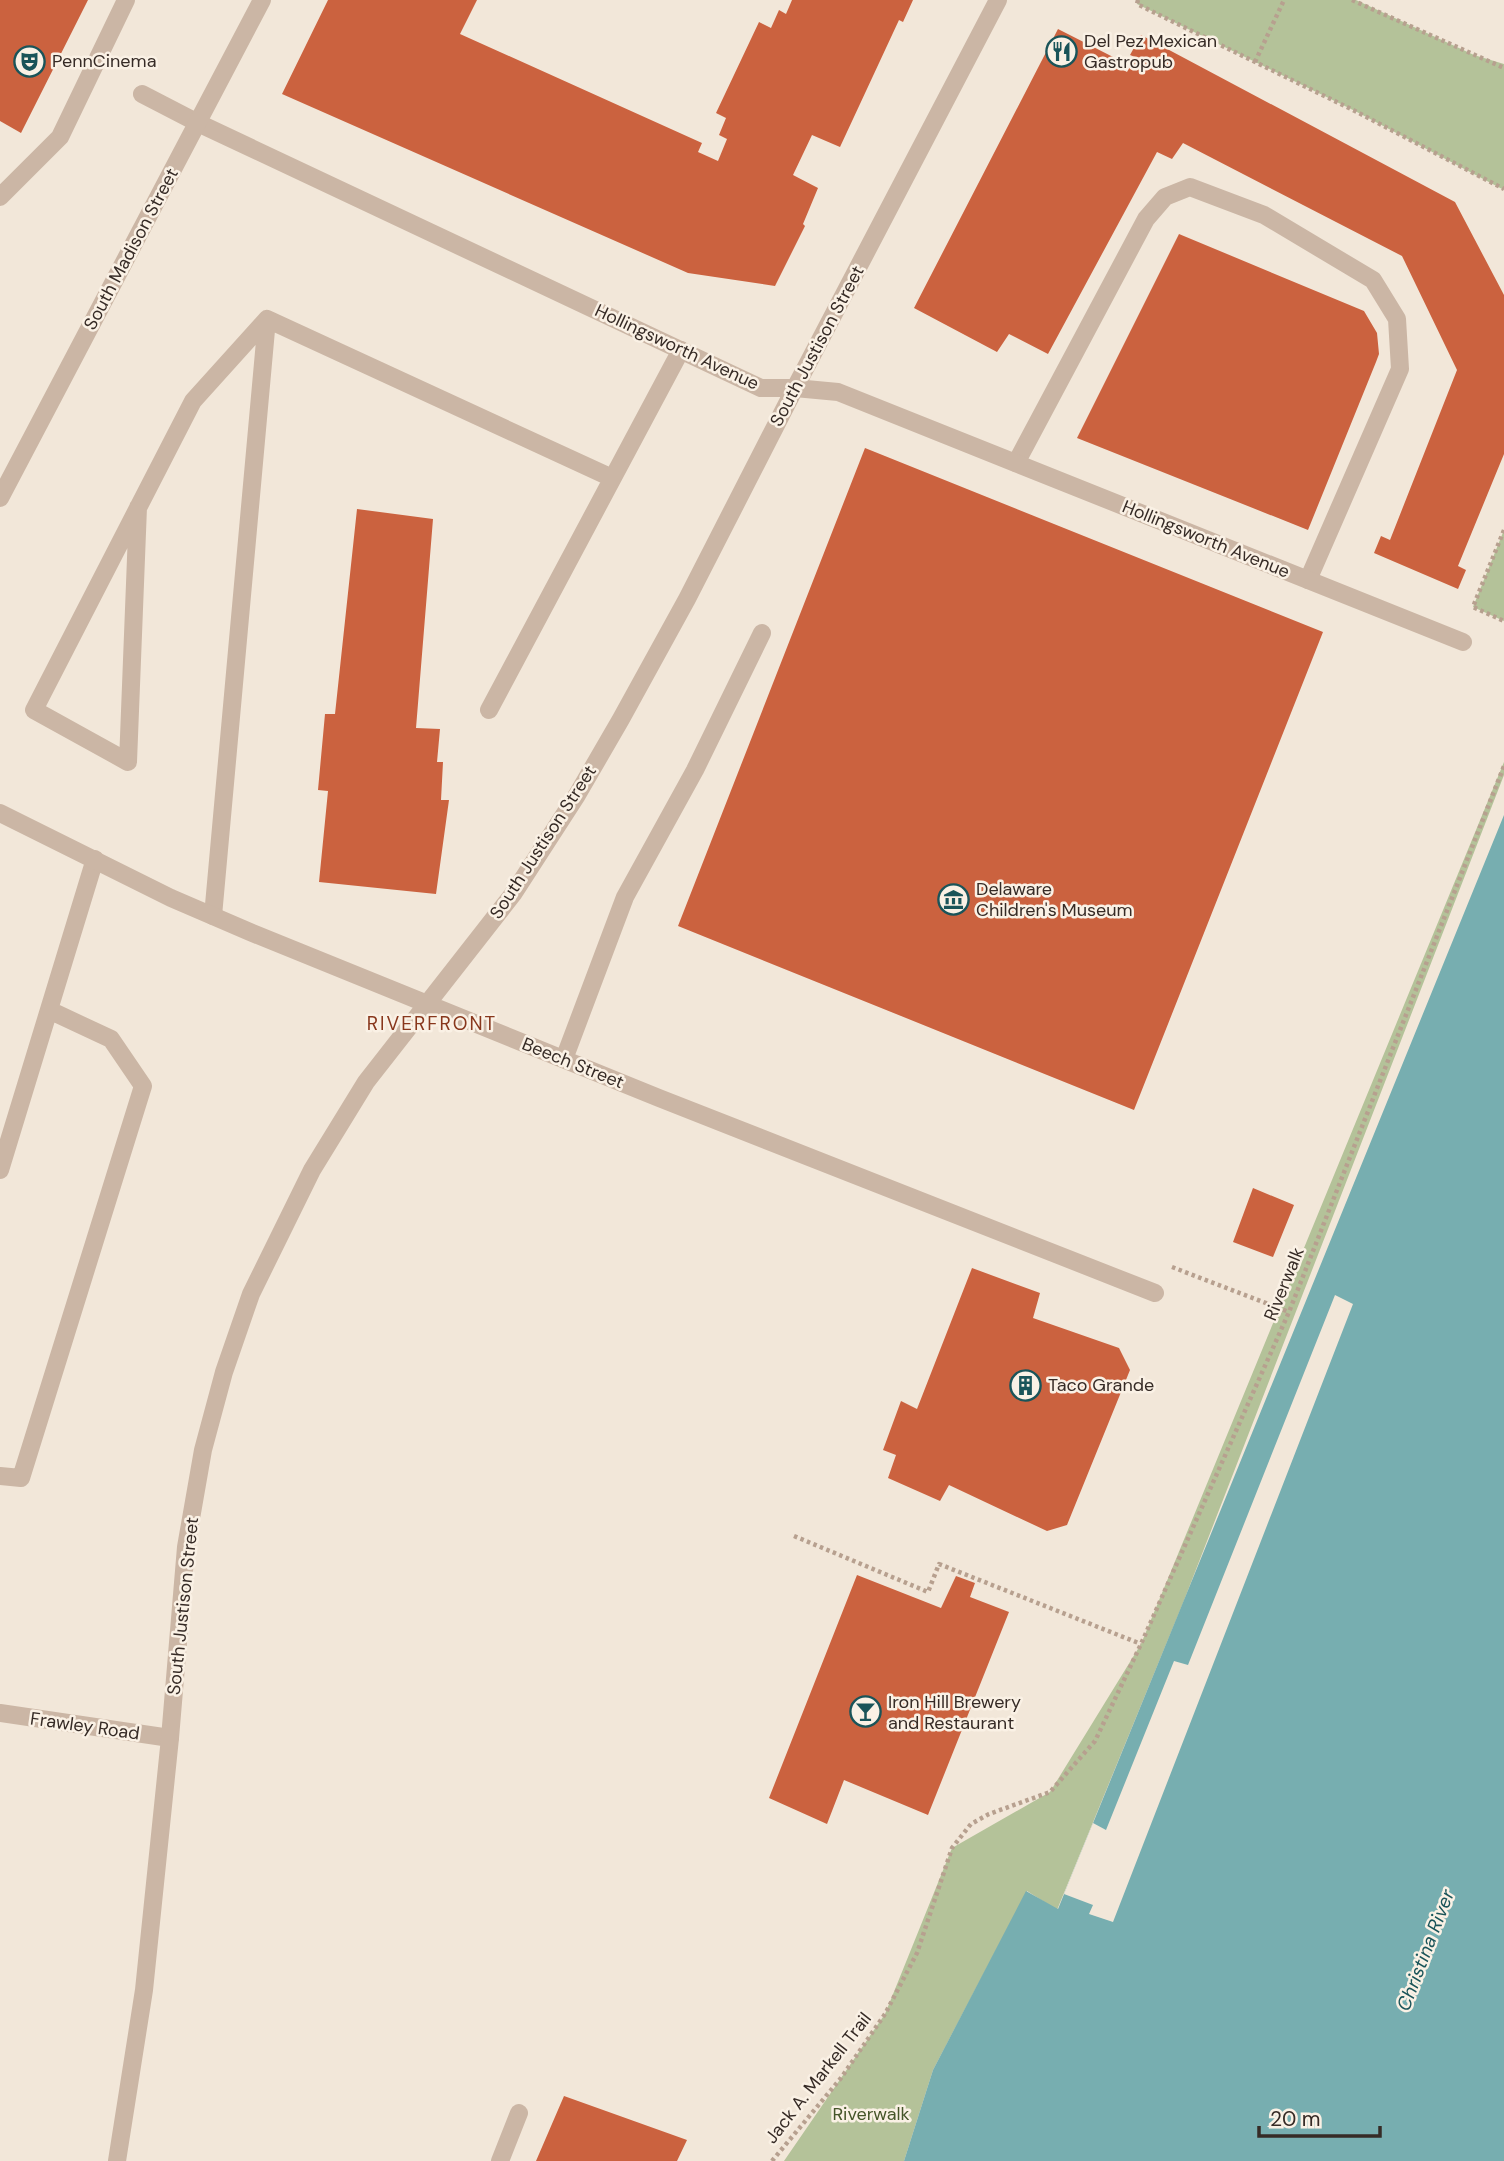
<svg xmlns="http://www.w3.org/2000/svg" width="1504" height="2161" viewBox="0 0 1504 2161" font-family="'DM Sans',sans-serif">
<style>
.green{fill:#b4c299}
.water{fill:#77aeb0}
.pier{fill:#f2e7d9}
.building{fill:#cb623f}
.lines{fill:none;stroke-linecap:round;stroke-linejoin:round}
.path{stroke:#b7a08f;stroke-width:4.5;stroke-dasharray:3.5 3.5;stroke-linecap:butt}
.service{stroke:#cbb6a5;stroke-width:18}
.minor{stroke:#cbb6a5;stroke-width:18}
.tertiary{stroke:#cbb6a5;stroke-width:18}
.labels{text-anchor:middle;stroke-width:5;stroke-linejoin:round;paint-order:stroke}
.poi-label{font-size:18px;fill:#362b26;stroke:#faf1e5;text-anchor:start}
.street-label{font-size:18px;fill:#362b26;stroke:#faf1e5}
.park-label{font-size:18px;fill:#455529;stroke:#faf1e5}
.neighbourhood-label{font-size:19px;letter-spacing:2px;fill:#88371c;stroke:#faf1e5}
.water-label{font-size:19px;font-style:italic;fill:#1a5459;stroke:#faf1e5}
</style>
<rect width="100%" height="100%" fill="#f2e7d9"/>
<!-- green -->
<path class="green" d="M1138,0H1356L1474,55L1504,64V190L1355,111L1137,4Z
M1504,530V621L1473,607Z
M1504,762V775L1183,1603L1057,1910L1027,1891L933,2070L904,2161H784L885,2014L952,1848L1050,1792L1141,1644Z"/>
<!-- water -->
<path class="water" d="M1504,815V2161H904L933,2070L1026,1891L1058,1909Z"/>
<!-- pier -->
<path class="pier" d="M1335,1295L1353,1304L1113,1922L1089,1914L1093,1905L1064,1894L1093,1823L1106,1830L1174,1661L1188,1665Z"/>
<!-- building -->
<path class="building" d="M0,0H88L21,133L0,121Z
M328,0H477L460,34L702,143L698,152L718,161L727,139L719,135L726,118L716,113L759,22L771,28L779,10L786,14L792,0H913L903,22L899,20L840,147L812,135L793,175L818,188L803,224L805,226L775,286L688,273L282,94Z
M1058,29L1117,59L1114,65L1127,72L1135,57L1130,55L1141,35L1455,202L1504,295V454L1458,566L1466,570L1458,589L1374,553L1381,536L1390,540L1457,370L1402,256L1183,143L1172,159L1157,152L1048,354L1009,334L997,352L914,308Z
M1179,234L1364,311L1377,333L1379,354L1376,362L1308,530L1077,438Z
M865,448L1323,632L1134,1110L678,926Z
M357,509L433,519L416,728L440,729L437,762H443L441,800H449L436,894L319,882L328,791L318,790L325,714H335Z
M1253,1188L1294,1205L1273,1257L1233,1242Z
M972,1268L1040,1293L1033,1318L1119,1348L1130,1370L1067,1525L1047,1531L949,1485L940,1501L888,1478L896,1455L883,1450L901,1401L917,1409Z
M857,1575L941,1608L956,1576L975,1583L970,1597L1009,1612L928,1815L844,1780L827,1824L769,1798Z
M564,2096L687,2140L677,2161H536Z"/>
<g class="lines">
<!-- path -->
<path class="path" d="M1138,0L1137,4L1355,111L1504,189
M1352,0L1504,68
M1255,62L1284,0
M1504,530L1473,607L1504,621
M1172,1267L1289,1312
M794,1536L928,1592L939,1564L1141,1644
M772,2161L841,2078L885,2014L917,1953L952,1848L971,1824L989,1814L1050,1792L1095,1741L1141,1644L1289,1312L1504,766"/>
<!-- service -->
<path class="service" d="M0,197L60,137L126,0
M1016,463L1146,219L1165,197L1190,187L1264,215L1373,280L1397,319L1400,369L1308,580
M138,507L128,762L34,710L193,401L267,319L612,478
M489,710L681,350
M213,916L267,319
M564,1059L625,897L695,770L762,633
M0,1170L95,859
M0,1476L21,1478L143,1086L111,1039L49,1010
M500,2161L519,2113"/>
<!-- minor -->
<path class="minor" d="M142,94L198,123L761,388H795L838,392L1463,642
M0,1713L170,1738"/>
<!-- tertiary -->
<path class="tertiary" d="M0,498L262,0
M0,813L171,898L250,932L659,1098L1155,1293
M117,2161L144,1990L170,1738L186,1547L203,1450L224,1372L251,1294L312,1170L366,1082L513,894L577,795L621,719L687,599L795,388L998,0"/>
</g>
<!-- icons -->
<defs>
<symbol id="restaurant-ring" viewBox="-11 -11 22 22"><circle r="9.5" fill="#faf1e5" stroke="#1a5459" stroke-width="1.5"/><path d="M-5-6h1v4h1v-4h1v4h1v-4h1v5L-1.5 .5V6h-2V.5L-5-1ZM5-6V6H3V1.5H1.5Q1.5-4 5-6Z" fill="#1a5459"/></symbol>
<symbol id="theatre-ring" viewBox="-11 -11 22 22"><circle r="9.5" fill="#faf1e5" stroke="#1a5459" stroke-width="1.5"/><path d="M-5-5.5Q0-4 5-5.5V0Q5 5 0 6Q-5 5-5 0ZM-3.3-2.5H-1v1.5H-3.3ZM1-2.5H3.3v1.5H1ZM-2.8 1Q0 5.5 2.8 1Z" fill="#1a5459"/></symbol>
<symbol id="museum-ring" viewBox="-11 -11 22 22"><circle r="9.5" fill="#faf1e5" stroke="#1a5459" stroke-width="1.5"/><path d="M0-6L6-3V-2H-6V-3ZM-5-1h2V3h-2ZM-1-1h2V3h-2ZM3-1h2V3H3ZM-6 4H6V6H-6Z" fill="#1a5459"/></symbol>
<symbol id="building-ring" viewBox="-11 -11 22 22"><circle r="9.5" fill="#faf1e5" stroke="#1a5459" stroke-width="1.5"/><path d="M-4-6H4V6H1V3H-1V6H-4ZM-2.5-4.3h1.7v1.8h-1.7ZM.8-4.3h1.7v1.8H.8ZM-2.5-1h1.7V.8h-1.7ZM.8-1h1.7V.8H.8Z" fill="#1a5459"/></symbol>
<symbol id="bar-ring" viewBox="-11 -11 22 22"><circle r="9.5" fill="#faf1e5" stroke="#1a5459" stroke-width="1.5"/><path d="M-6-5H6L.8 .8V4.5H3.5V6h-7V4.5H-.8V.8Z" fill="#1a5459"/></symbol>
</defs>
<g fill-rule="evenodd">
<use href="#restaurant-ring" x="1044" y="34" width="35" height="35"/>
<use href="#theatre-ring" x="12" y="44" width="35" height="35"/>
<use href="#museum-ring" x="936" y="882" width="35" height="35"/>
<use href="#building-ring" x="1008" y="1368" width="35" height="35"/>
<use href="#bar-ring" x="848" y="1694" width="35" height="35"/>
</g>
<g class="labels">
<!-- poi labels -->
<g class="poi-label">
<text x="1084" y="47">Del Pez Mexican<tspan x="1084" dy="21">Gastropub</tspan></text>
<text x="52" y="67">PennCinema</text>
<text x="976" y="895">Delaware<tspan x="976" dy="21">Children's Museum</tspan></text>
<text x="1048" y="1391">Taco Grande</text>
<text x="888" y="1708">Iron Hill Brewery<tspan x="888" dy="21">and Restaurant</tspan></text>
</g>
<!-- street labels -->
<g class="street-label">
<text transform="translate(131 249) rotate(-62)" y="6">South Madison Street</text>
<text transform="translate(817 346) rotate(-62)" y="6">South Justison Street</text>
<text transform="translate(677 347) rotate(25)" y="6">Hollingsworth Avenue</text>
<text transform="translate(1206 539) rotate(22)" y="6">Hollingsworth Avenue</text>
<text transform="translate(543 842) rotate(-57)" y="6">South Justison Street</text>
<text transform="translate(573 1063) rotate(22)" y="6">Beech Street</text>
<text transform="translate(1284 1284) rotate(-68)" y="6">Riverwalk</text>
<text transform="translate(183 1606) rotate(-84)" y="6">South Justison Street</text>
<text transform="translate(85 1726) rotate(8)" y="6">Frawley Road</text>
<text transform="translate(818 2078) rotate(-52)" y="6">Jack A. Markell Trail</text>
</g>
<!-- park labels -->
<g class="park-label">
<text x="871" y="2120">Riverwalk</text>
</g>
<!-- neighbourhood labels -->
<g class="neighbourhood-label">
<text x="432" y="1030">RIVERFRONT</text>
</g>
<!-- water labels -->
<g class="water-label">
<text transform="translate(1425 1950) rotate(-69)" y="7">Christina River</text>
</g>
</g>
<!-- scale -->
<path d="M1259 2126v10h121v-10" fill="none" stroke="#362b26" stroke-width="3.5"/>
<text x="1270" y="2126" font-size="21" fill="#362b26" stroke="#faf1e5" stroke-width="5" paint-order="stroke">20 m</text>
</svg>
